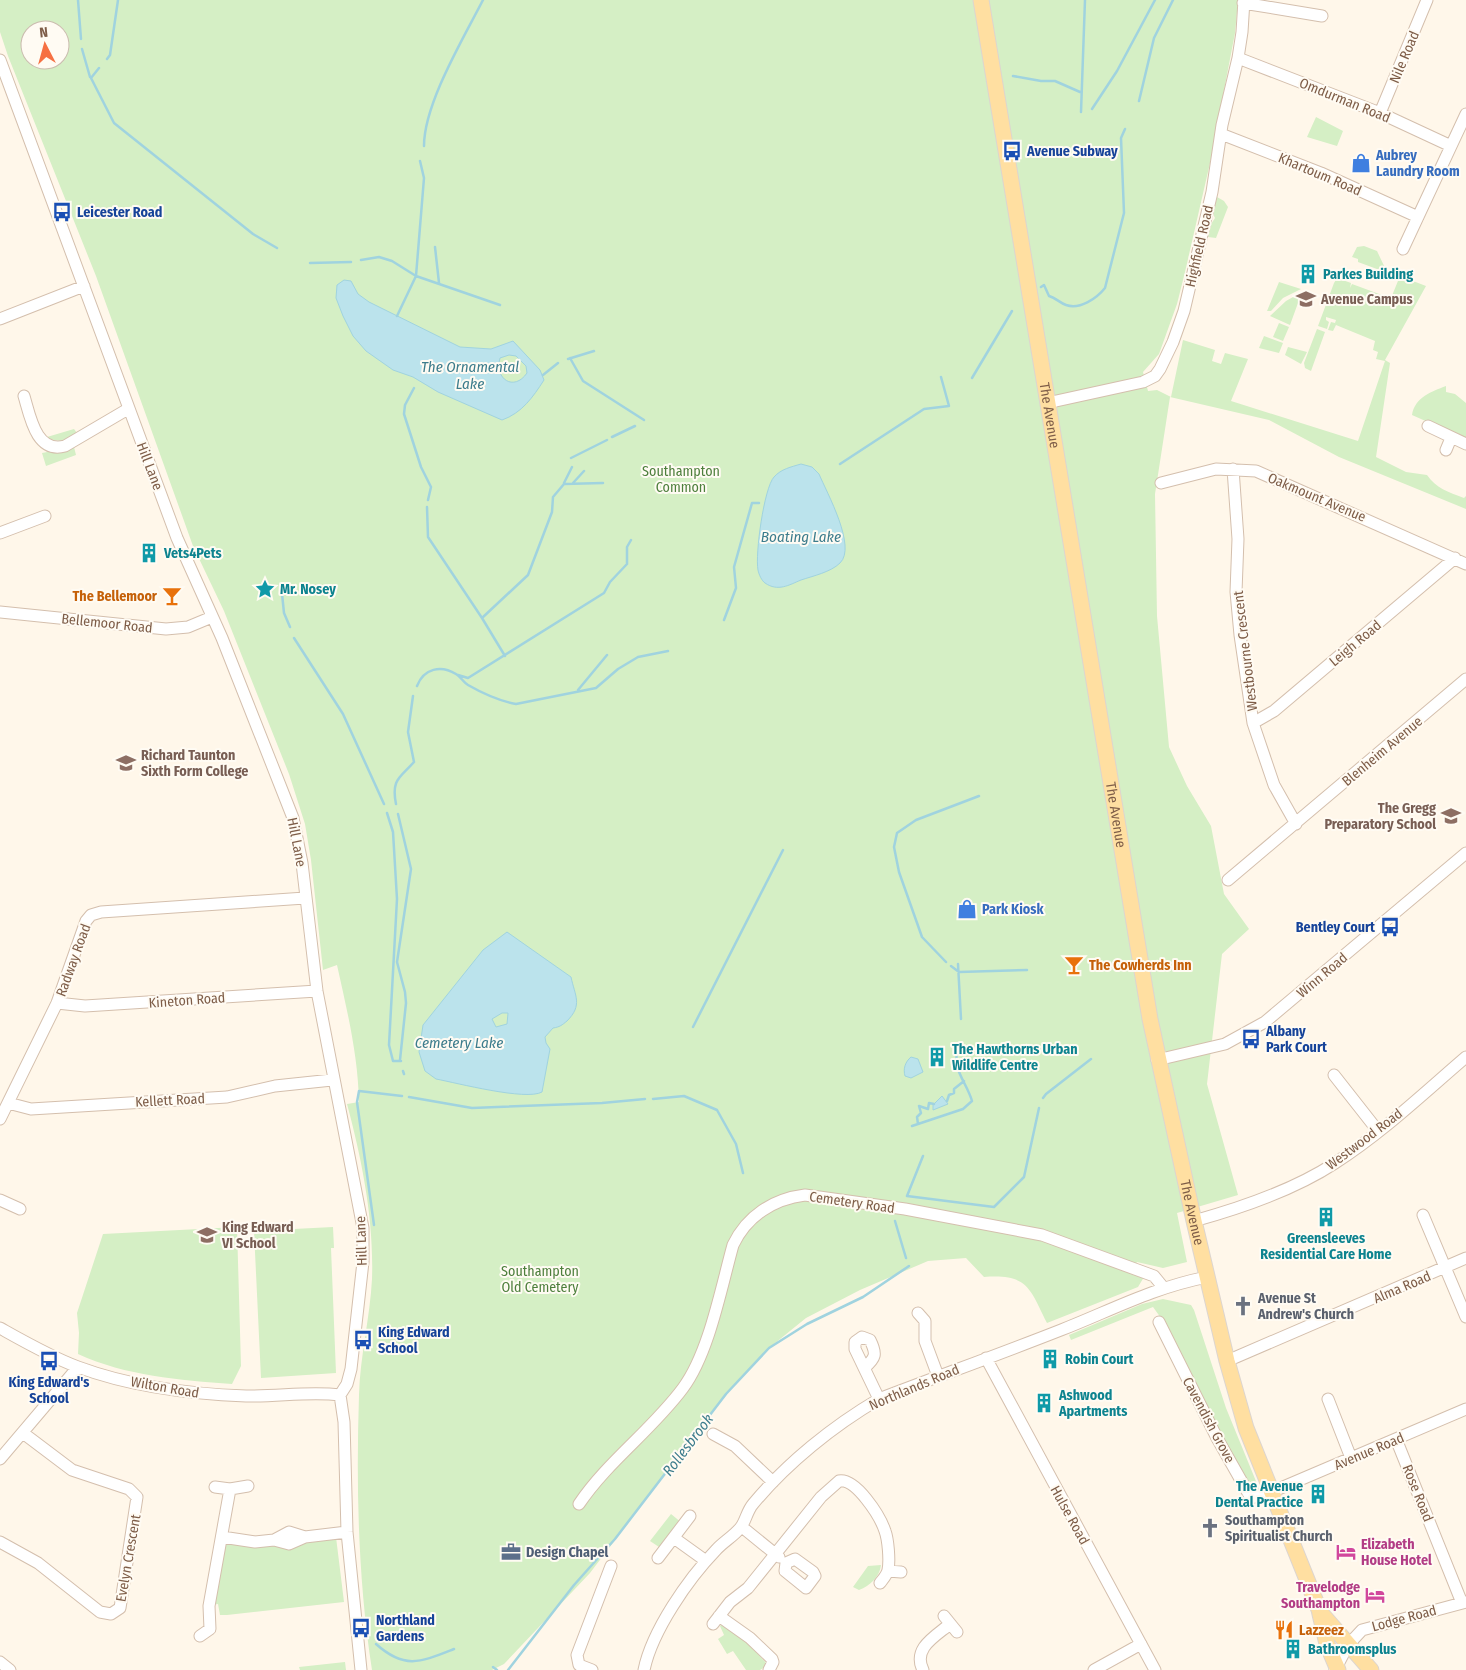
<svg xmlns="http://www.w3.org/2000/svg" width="1466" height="1670" viewBox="0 0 1466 1670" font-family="'Fira Sans Condensed',sans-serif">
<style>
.green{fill:#d5efc5;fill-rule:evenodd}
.water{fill:#bbe3ec;stroke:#a0d3df;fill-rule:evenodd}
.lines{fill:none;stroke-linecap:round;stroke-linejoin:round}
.stream{stroke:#a0d3df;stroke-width:2.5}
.minor-casing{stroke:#d4bfad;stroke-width:13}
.major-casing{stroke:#ddd5cf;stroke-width:17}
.minor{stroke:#fff;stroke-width:11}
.major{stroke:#ffdfa1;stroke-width:15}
.labels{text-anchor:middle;stroke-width:4;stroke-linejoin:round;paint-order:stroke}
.street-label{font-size:14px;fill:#7e5d48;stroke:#fffbf3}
.transit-label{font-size:14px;font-weight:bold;fill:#164399;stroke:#fffbf3;text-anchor:start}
.shop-label{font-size:14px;font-weight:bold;fill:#366cbe;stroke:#fffbf3;text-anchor:start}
.culture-label{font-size:14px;font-weight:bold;fill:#0d838f;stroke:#fffbf3;text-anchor:start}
.education-label{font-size:14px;font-weight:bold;fill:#785e54;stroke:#fffbf3;text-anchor:start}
.park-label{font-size:14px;fill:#4d7f3c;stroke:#fffbf3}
.food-label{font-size:14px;font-weight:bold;fill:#c56008;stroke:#fffbf3;text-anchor:start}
.worship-label{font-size:14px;font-weight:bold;fill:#5b616d;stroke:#fffbf3;text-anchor:start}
.hotel-label{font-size:14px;font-weight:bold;fill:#b23c85;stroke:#fffbf3;text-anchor:start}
.service-label{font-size:14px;font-weight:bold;fill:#4e5e75;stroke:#fffbf3;text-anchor:start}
.water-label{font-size:15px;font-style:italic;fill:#3c7c8c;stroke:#fffbf3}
</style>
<rect width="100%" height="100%" fill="#fff7ea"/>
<!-- green -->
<path class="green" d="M0,0H1238L1235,33L1210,163L1185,272L1177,304L1159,354L1143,372L1148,391L1157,390L1171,397L1183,340L1215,350L1212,361L1221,364L1225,353L1248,359L1231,401L1358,441L1385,361L1376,359L1378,352L1373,350L1375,341L1336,325L1333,331L1328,330L1331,322L1335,323L1336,320L1326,317V320L1329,322L1327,329L1318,326L1334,283L1337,278L1351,283L1350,288L1352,284L1390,298L1389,303L1400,276L1426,286L1385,360L1390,363L1376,457L1406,472L1427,475C1436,488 1448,492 1464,498L1466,496V509L1339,457L1269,420L1170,397L1155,494L1157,616L1169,747L1187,786L1211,826L1224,894L1249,929L1222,954L1207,1084L1238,1195L1177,1213L1187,1262L1163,1268L1137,1262L1131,1272L1144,1277L1138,1287L1047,1323C1029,1287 1028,1274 984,1277L966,1258L928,1261L860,1290L806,1318L769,1348L726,1394L590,1573L504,1664L492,1670H372C358,1580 356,1486 359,1395C360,1356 370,1318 372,1279C374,1220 362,1160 347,1104L359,1102C358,1055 347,1010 337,965L323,970L311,860L305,824L289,774L224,611L193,546L96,276L8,56L0,32ZM30,30H60V60H30Z
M1316,117L1343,131L1337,146L1307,137Z
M1217,197L1224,201L1228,207L1216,238L1208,237L1211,224L1215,218L1213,214Z
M1364,246L1377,251L1386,270L1385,272L1358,262V259L1352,257L1357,247Z
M1279,282L1301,289L1283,298L1271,311H1267Z
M1302,292L1290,325L1270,316L1286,301Z
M1279,323L1289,327L1283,341L1273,337Z
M1317,329L1325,332L1311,371L1305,368L1304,363Z
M1264,336L1283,343L1279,353L1259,348Z
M1288,347L1307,352L1301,364L1285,355Z
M1446,386V392L1455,394L1466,403V439L1412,415C1415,397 1431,392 1446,386Z
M74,429L77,433L61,441L48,439L47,437Z
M74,447L76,455L46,466L42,453Z
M237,1227L241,1366L232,1384C179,1380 126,1376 78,1354L79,1333L77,1313L103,1234Z
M333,1227L334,1248H331L336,1373L261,1378L254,1231Z
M1163,1299L1191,1305L1194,1310L1226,1408L1260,1491L1250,1492L1166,1325L1153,1307L1071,1340L1069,1335L1142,1304Z
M671,1514L682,1523L662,1549L650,1541Z
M336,1537L344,1602L227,1615H220L218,1604L211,1605L227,1542L256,1547L270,1546L274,1543Z
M881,1565C880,1576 870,1586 859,1590L853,1587L868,1566Z
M722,1624L744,1639L768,1665L760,1670H746L733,1651L727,1654L718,1639L724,1635L720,1626Z
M345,1662L346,1670H300L299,1667Z"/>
<!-- water -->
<path class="water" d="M344,280L351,281L358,294L369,302L460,347L491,349L513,341L540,370L544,380C533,397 522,413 502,420L438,392L413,377L393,370L366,351L353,336L343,316L336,298L337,285ZM509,355L516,356L526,366L527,373C514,392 494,379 500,358Z
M801,464L812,467L819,474C827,493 857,547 840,563C831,572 813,576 801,580C789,585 778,592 765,583C762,581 759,575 758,570C755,554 764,488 774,477C781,469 791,467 801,464Z
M507,932L571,977C575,996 583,1005 567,1021C562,1025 560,1027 553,1028L545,1037L546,1043L550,1049L542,1092C526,1101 457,1083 436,1079L425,1071L419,1052L423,1025L483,950ZM502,1013H508L507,1024L496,1027L492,1019Z
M911,1057L918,1059L923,1072L911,1078L905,1076C903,1069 905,1062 911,1057Z
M942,1096L948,1104L933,1110V1105Z"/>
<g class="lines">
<!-- stream -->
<path class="stream" d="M78,0L81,39
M82,49L90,77
M107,59L110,55L118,0
M99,68L91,78L114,123L253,234L277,248
M1013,76L1041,81H1055L1080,92
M1139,101L1154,38L1173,0
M1092,109L1117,71L1155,0
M1081,112L1085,0
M424,146C424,104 463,39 483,0
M435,247L439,283
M361,260L379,257L392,261L416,276L500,305
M310,263L351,262
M1041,287L1044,285L1049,296C1056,298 1060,303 1066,305C1080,310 1097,298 1105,288L1124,213L1121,138L1125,129
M397,316L416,276L424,178L420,161
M570,358L583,381L644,420
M568,359L594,351
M543,375L558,363
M972,378L1012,311
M414,388L405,405L404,414L421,467L431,487L428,500
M612,437L635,426
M571,458L607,440
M840,464L924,409L949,406L941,377
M564,483L572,467
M573,483L584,471
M427,507L428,537L482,618
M281,584L284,613L290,627
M724,620L736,588L734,567L752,503H759
M294,638L343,714L384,804
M505,656L482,618L528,575L552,512L553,497L564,484L603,483
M458,675L468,678L604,593L610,582L627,564V547L631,540
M417,686C424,668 441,665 456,674C461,677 463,682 468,685C482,693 500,701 516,704L596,688L618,669L638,657L668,651
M578,690L607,655
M396,804C391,779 400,778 414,762L408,732L413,696
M387,813L393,832L397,899L389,1045L393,1061H401
M398,814L411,869L397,962L405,992L406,1003L400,1060
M946,962L922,937L899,872L894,847L897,833L916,820L979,796
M958,964L961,1019
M951,966L959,972L1027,970
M693,1027L783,850
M403,1071L404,1074
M409,1097L472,1108L602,1103L645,1099
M1043,1098L1046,1094L1091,1059
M653,1099L684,1096L717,1110L736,1144L743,1173
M947,1101L949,1095L954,1093V1089L964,1081
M918,1124L917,1117L921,1113L919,1106L928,1109L929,1103L934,1104
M912,1126L963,1109L972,1101C967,1083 951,1068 958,1050
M923,1156L907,1196L994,1207L1024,1177L1039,1108
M895,1221L906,1258
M374,1225L357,1102L359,1091L402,1096
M376,1644C405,1670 421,1662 454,1649
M493,1667L497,1670
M508,1670L574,1585L615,1539L726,1394L769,1348L807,1324L863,1297L909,1266"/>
<defs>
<path id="minor" d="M1243,3L1322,16
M1238,58L1380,113L1451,146
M0,60L177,538L222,638L293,818L302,863L317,991L363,1228V1262L351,1369L347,1384L340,1395L344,1422L347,1532L361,1670
M1380,113L1427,0
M1221,134L1321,173L1418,217
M1403,249L1466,114
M0,319L84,286
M24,396C30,416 36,454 65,446L128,409
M1047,403L1143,382L1155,376L1160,369L1173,342L1184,311L1212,192L1222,125L1238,58L1242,32L1244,0
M1428,426L1466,444
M1446,450L1451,438
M1233,469L1238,539L1236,592L1240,635L1253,723L1274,785L1296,824
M1161,483L1216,469L1256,471L1466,564
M0,533L45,516
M0,612L166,629L188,627L212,617
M1253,723L1274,711L1455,558
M1228,880L1466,679
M57,1003L85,1006L317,991
M1157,1060L1225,1044L1265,1022L1466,853
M1334,1075L1378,1131
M8,1103L31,1109L227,1097L275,1086L332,1080
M0,1119L57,1003L86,921L91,915L101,912L305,898
M0,1200L20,1209
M1423,1215L1466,1317
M1194,1221C1241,1208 1294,1190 1335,1163C1382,1133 1424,1093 1466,1057
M918,1313L925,1321V1341L938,1376
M1159,1322L1217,1438L1251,1498L1276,1490L1466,1409
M0,1328C25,1342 51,1357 78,1367C132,1387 189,1394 246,1396C278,1397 308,1391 340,1395
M986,1358L1155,1670
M1227,1361L1466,1258
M864,1368C876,1358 877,1354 870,1340L862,1337L855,1342V1349L879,1399
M1328,1399L1351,1458
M713,1434L735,1446L773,1482
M1396,1439L1462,1603
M0,1459L78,1367
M215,1487L230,1489L248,1486
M579,1504C608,1461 652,1430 683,1388C709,1353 721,1288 733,1245C747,1216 773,1199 805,1195L905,1209L1042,1235L1154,1276L1163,1287
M742,1527L779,1557
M222,1537L255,1542L274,1540L289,1544L305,1537L347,1532
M674,1538L706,1561
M274,1540L289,1532L305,1537
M0,1542L38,1563L100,1612L111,1614L120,1608L137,1497L129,1489L72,1470L23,1433
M658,1558L690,1516
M795,1559L813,1572L815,1576L806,1588L785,1571L786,1563Z
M888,1571L901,1572
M719,1616L750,1638L772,1659L773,1662L769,1670
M944,1616L957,1632
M713,1624L730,1602L748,1588L821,1497L839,1481C856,1478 880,1516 885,1531C888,1539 890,1560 888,1570C887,1575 883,1579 880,1583
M200,1636L210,1629L209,1606L230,1489
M0,1662L10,1670
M592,1670L579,1665L577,1655L611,1566
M644,1670C652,1631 688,1579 716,1550C723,1542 734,1536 741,1527C746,1520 747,1511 753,1504C787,1463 833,1426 879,1399C939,1376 1000,1354 1061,1330C1112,1310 1152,1288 1207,1277
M923,1670C912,1648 936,1636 950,1624
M1094,1670L1141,1644
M1335,1670L1348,1645L1362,1630L1466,1602"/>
<g id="major">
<path id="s1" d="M981,0L1150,1019L1194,1221L1227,1361L1246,1428L1320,1612L1371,1670"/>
<path d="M1320,1614L1327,1644L1338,1670"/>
</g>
</defs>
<!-- minor casing -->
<use href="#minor" class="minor-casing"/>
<!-- major casing -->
<use href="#major" class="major-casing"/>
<!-- minor -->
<use href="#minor" class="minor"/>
<!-- major -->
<use href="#major" class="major"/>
</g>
<!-- icons -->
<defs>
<symbol id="bus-bare" viewBox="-9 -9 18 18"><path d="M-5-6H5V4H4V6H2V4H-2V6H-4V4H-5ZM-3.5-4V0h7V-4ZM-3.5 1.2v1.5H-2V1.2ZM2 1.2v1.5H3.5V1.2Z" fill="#1a4fb4" stroke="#fffbf3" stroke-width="2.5" paint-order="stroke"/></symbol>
<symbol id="shop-bare" viewBox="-9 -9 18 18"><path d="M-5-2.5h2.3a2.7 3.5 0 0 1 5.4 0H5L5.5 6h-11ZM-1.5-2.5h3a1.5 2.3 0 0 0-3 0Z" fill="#3f7fe0" stroke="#fffbf3" stroke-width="2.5" paint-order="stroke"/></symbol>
<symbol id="building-bare" viewBox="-9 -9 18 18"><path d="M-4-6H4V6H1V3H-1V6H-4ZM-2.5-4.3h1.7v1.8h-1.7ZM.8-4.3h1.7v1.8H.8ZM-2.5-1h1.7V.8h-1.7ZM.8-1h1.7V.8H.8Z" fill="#0f9aa8" stroke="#fffbf3" stroke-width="2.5" paint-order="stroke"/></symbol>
<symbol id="university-bare" viewBox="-9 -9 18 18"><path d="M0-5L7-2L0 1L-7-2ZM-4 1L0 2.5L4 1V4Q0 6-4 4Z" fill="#8d6e63" stroke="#fffbf3" stroke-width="2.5" paint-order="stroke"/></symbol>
<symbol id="sight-bare" viewBox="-9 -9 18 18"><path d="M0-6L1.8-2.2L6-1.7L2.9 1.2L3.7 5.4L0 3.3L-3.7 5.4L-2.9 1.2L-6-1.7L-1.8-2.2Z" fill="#0f9aa8" stroke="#fffbf3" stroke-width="2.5" paint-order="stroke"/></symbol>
<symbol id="bar-bare" viewBox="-9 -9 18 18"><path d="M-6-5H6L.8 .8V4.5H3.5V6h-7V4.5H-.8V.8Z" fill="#e8710a" stroke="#fffbf3" stroke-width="2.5" paint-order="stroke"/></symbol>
<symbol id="school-bare" viewBox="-9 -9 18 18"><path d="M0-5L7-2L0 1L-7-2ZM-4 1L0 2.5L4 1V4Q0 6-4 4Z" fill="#8d6e63" stroke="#fffbf3" stroke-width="2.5" paint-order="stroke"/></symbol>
<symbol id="church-bare" viewBox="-9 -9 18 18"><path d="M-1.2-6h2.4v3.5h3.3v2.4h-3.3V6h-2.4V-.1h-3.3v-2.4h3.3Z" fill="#6b7280" stroke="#fffbf3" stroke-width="2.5" paint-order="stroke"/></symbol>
<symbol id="office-bare" viewBox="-9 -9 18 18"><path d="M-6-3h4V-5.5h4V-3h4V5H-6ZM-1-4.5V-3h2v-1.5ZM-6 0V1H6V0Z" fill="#5c6f8a" stroke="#fffbf3" stroke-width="2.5" paint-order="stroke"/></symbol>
<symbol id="hotel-bare" viewBox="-9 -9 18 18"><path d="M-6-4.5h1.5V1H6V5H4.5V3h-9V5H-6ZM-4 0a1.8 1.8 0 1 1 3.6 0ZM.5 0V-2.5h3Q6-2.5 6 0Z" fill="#d1479c" stroke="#fffbf3" stroke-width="2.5" paint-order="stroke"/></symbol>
<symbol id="restaurant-bare" viewBox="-9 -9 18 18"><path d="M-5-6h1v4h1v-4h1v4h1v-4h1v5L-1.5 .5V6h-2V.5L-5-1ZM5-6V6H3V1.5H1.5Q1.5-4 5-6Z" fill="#e8710a" stroke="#fffbf3" stroke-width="2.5" paint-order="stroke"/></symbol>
</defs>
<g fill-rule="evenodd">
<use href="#bus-bare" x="998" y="137" width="28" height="28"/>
<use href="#shop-bare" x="1347" y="149" width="28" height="28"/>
<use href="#bus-bare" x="48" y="198" width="28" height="28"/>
<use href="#building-bare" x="1294" y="260" width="28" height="28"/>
<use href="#university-bare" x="1292" y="285" width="28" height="28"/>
<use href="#building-bare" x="135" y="539" width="28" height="28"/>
<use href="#sight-bare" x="251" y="575" width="28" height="28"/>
<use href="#bar-bare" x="158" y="582" width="28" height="28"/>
<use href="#university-bare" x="112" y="749" width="28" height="28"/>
<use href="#school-bare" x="1437" y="802" width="28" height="28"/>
<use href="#shop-bare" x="953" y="895" width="28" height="28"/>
<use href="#bus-bare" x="1376" y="913" width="28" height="28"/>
<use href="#bar-bare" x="1060" y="951" width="28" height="28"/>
<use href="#bus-bare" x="1237" y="1025" width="28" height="28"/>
<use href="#building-bare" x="923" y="1043" width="28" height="28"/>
<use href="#building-bare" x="1312" y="1203" width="28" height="28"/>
<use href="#school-bare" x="193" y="1221" width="28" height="28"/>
<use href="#church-bare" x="1229" y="1292" width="28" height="28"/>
<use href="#bus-bare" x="349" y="1326" width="28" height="28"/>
<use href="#building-bare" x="1036" y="1345" width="28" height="28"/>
<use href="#bus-bare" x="35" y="1347" width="28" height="28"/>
<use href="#building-bare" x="1030" y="1389" width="28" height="28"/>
<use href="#building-bare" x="1304" y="1480" width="28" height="28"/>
<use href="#church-bare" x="1196" y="1514" width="28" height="28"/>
<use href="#office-bare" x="497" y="1538" width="28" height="28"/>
<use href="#hotel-bare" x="1332" y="1538" width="28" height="28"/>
<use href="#hotel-bare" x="1361" y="1581" width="28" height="28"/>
<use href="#bus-bare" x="347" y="1614" width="28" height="28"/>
<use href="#restaurant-bare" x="1270" y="1616" width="28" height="28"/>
<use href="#building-bare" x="1279" y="1635" width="28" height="28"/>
</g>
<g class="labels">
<!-- street labels -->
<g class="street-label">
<text transform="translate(1404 57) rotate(-67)" y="5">Nile Road</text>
<text transform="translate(1345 100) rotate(22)" y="5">Omdurman Road</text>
<text transform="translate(1320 174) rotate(23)" y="5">Khartoum Road</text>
<text transform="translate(1199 246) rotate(-77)" y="5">Highfield Road</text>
<text dy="5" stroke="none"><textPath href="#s1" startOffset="421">The Avenue</textPath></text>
<text transform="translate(150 466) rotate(69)" y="5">Hill Lane</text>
<text transform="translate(1317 497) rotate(23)" y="5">Oakmount Avenue</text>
<text transform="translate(107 623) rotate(6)" y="5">Bellemoor Road</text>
<text transform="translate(1355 643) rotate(-40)" y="5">Leigh Road</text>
<text transform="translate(1245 651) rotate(-97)" y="5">Westbourne Crescent</text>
<text transform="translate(1382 751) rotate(-40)" y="5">Blenheim Avenue</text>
<text dy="5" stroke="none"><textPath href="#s1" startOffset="826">The Avenue</textPath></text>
<text transform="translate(297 842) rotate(79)" y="5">Hill Lane</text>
<text transform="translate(73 960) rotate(-70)" y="5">Radway Road</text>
<text transform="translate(1322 975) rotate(-40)" y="5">Winn Road</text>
<text transform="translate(187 1000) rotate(-4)" y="5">Kineton Road</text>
<text transform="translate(170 1100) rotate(-3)" y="5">Kellett Road</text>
<text transform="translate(1364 1139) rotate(-37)" y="5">Westwood Road</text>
<text transform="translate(852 1202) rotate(8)" y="5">Cemetery Road</text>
<text dy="5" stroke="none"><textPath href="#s1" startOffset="1231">The Avenue</textPath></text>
<text transform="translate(361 1241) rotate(-92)" y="5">Hill Lane</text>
<text transform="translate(1402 1287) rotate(-23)" y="5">Alma Road</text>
<text transform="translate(165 1387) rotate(10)" y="5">Wilton Road</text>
<text transform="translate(914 1387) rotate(-23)" y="5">Northlands Road</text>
<text transform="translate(1209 1420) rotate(62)" y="5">Cavendish Grove</text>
<text transform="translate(1369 1451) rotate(-23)" y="5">Avenue Road</text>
<text transform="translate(1418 1493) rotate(68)" y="5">Rose Road</text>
<text transform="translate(1070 1515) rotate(61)" y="5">Hulse Road</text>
<text transform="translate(128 1558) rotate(-80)" y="5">Evelyn Crescent</text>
<text transform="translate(1404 1618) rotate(-15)" y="5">Lodge Road</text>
</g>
<!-- transit labels -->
<g class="transit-label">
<text x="1027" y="156">Avenue Subway</text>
<text x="77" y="217">Leicester Road</text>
<text x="1375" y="932" text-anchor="end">Bentley Court</text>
<text x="1266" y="1036">Albany<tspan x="1266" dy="16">Park Court</tspan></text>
<text x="378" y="1337">King Edward<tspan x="378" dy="16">School</tspan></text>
<text x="49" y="1387" text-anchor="middle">King Edward's<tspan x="49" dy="16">School</tspan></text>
<text x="376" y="1625">Northland<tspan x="376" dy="16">Gardens</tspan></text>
</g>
<!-- shop labels -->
<g class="shop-label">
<text x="1376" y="160">Aubrey<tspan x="1376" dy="16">Laundry Room</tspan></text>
<text x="982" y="914">Park Kiosk</text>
</g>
<!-- culture labels -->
<g class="culture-label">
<text x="1323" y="279">Parkes Building</text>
<text x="164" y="558">Vets4Pets</text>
<text x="280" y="594">Mr. Nosey</text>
<text x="952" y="1054">The Hawthorns Urban<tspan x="952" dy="16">Wildlife Centre</tspan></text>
<text x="1326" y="1243" text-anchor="middle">Greensleeves<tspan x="1326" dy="16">Residential Care Home</tspan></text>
<text x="1065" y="1364">Robin Court</text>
<text x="1059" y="1400">Ashwood<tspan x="1059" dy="16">Apartments</tspan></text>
<text x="1303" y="1491" text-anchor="end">The Avenue<tspan x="1303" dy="16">Dental Practice</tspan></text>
<text x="1308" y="1654">Bathroomsplus</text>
</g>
<!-- education labels -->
<g class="education-label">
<text x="1321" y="304">Avenue Campus</text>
<text x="141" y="760">Richard Taunton<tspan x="141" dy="16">Sixth Form College</tspan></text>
<text x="1436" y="813" text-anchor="end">The Gregg<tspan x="1436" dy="16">Preparatory School</tspan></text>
<text x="222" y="1232">King Edward<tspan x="222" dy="16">VI School</tspan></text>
</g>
<!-- park labels -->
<g class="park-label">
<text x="681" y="476">Southampton<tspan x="681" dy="16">Common</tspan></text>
<text x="540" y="1276">Southampton<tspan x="540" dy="16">Old Cemetery</tspan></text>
</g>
<!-- food labels -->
<g class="food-label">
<text x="157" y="601" text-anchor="end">The Bellemoor</text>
<text x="1089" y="970">The Cowherds Inn</text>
<text x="1299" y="1635">Lazzeez</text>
</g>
<!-- worship labels -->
<g class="worship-label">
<text x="1258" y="1303">Avenue St<tspan x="1258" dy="16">Andrew's Church</tspan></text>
<text x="1225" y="1525">Southampton<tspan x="1225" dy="16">Spiritualist Church</tspan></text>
</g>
<!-- hotel labels -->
<g class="hotel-label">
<text x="1361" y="1549">Elizabeth<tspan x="1361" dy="16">House Hotel</tspan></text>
<text x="1360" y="1592" text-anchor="end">Travelodge<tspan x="1360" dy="16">Southampton</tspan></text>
</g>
<!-- service labels -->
<g class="service-label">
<text x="526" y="1557">Design Chapel</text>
</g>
<!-- water labels -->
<g class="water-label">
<text x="470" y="372">The Ornamental<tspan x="470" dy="17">Lake</tspan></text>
<text x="801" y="542">Boating Lake</text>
<text x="459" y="1048">Cemetery Lake</text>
<text transform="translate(688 1445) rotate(-53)" y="5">Rollesbrook</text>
</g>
</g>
<!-- north arrow -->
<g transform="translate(45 45) rotate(354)"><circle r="24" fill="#fffbf3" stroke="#cbbcaf"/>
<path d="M0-4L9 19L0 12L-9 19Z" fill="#f67042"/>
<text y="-8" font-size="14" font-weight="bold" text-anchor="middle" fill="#7e5d48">N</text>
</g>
</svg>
